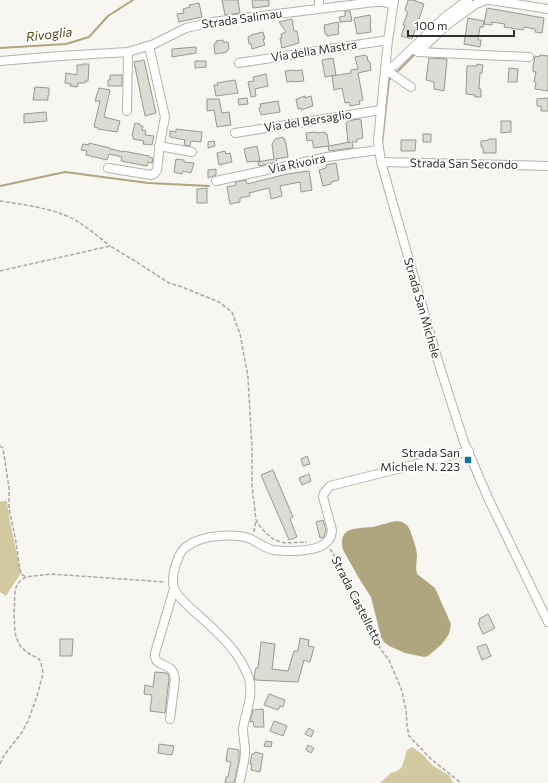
<svg xmlns="http://www.w3.org/2000/svg" width="548" height="783" viewBox="0 0 548 783" font-family="Commissioner,sans-serif">
<style>
.forest{fill:#d3c9a1}
.water{fill:#afa57e}
.lines{fill:none;stroke-linecap:round;stroke-linejoin:round}
.stream{stroke:#afa57e;stroke-width:2}
.building{fill:#dcdbd4;stroke:#999791}
.minor-casing{stroke:#b3b2ac;stroke-width:10}
.path{stroke:#a9a7a3;stroke-width:1.5;stroke-dasharray:4 2;stroke-linecap:butt}
.minor{stroke:#fff;stroke-width:8}
.poi-dot{fill:#0e78a3;stroke:#fff;stroke-width:1.5}
.labels{text-anchor:middle;stroke-width:3.5;stroke-linejoin:round;paint-order:stroke}
.street-label{font-size:12px;fill:#2f2f2c;stroke:#fff}
.poi-label{font-size:12px;fill:#2f2f2c;stroke:#fff;text-anchor:end}
.water-label{font-size:13px;font-style:italic;fill:#524616;stroke:#fff}
</style>
<rect width="100%" height="100%" fill="#f8f6f0"/>
<!-- forest -->
<path class="forest" d="M3,501H7L10,522L21,573L6,596L0,592V502Z
M412,747L422,754L432,765L450,776L453,783H380L391,773L397,771L402,767L407,750Z"/>
<!-- water -->
<path class="water" d="M397,521L402,522L407,525L410,530L416,548L417,556L416,568L417,574L435,588L451,624L449,634L442,644L428,656L424,657L405,653L396,649L389,646L384,642L381,637L371,597L360,580L343,550C338,526 355,529 373,527C381,525 389,522 397,521Z"/>
<g class="lines">
<!-- stream -->
<path class="stream" d="M0,48L66,44L89,37L108,16L133,0
M395,74L414,55
M382,144L389,80L392,77
M0,186L65,172L148,183L209,186"/>
</g>
<!-- building -->
<path class="building" d="M222,0H238L240,13L225,15Z
M252,0H269V6L253,8Z
M408,0H413L424,4L412,39L401,36L405,25H403L408,12L405,10Z
M199,3L202,17L179,22L177,14L184,13L183,9L190,7L189,5Z
M487,8L544,18L542,33L535,32V29L524,27L523,30L504,27L505,24L492,22V25L484,24Z
M345,11H350L352,21L340,22L339,17L345,16Z
M370,15L371,23H370L371,32L357,34L354,18Z
M468,18L484,21L483,27H480L478,40H481L480,47L464,44Z
M292,19L294,31H297L299,43L282,48L280,38H282L281,34L286,32L279,22Z
M338,22L339,27L338,28L339,34L327,36V34H325L324,25Z
M263,32L265,39H263L265,45L252,49L251,44H249L248,37L251,36V35Z
M223,40V42H228L229,49L227,50V52L215,54L214,44H216V41Z
M196,47V53L172,57V49Z
M365,55L366,56H367L368,61L370,62L371,70L358,73L363,100L359,101L360,104L350,106L349,102L345,103L342,88L334,90L332,76L351,73V70L358,69L355,57Z
M540,55L548,56V91L535,89L536,82H534L536,72L533,71V66L535,56L539,57Z
M333,58L336,75L325,77L322,60Z
M429,58L447,59L444,91L434,89V82L426,80Z
M144,60L156,113L145,116L134,62Z
M195,61H206V67L195,68Z
M82,64H89L88,81H85V83H78L77,87L70,86L71,84L65,83L66,73L77,75V65H82Z
M477,64L483,65L482,73H480L479,89H481V97H475V95L466,94L467,66H477Z
M509,68L518,69L517,82H508Z
M295,70V71L302,70L304,81L294,82V81L287,82L285,71Z
M266,74L268,86L255,89L256,96L251,97L248,82L254,81L253,77Z
M110,75H122V86H108V80H110Z
M235,80L238,93L216,96L214,85H218L217,83Z
M35,87L49,88V95H48V100H33Z
M99,88L110,90L104,117L120,121L117,132L98,129V128L94,127L100,101H95Z
M305,96V98L311,96L313,106L301,110V108L298,109L296,99H299V98Z
M247,98L248,104L239,105L238,99Z
M548,98V111H541V106H537V99Z
M207,99H219L222,113L229,112L231,125L217,127L214,110L207,111Z
M278,101L280,112L261,115L259,108L261,107L260,104Z
M46,112L47,121L24,123V114Z
M358,119L361,120L363,138L357,139V142H352L353,148L329,151L328,146L314,148L312,140L307,141L306,133L316,132L317,133L325,132V134H327L329,146L350,142H348L346,123L348,122V121Z
M501,121H511V132L501,133Z
M135,123L140,124V126H143L142,130L146,131L145,135L154,136L152,145L143,144L144,141L133,139V135H132Z
M176,129L202,132L201,142L191,141L190,146L184,145L185,140L170,137V131L176,132Z
M423,134H431V142H423Z
M283,137V139H285V143H286L288,157L276,159L277,162L259,166L258,162L274,159L272,144L275,139Z
M489,139H496V153H483V147H481V141L489,140Z
M401,140H416L415,151H401Z
M214,141L215,146L208,148V142Z
M89,143L110,148V149L116,150L123,152V151L149,156V157L153,158L152,163L148,162L147,166L121,161L122,157L109,154L107,160L86,155L87,151L81,150L83,144L89,145Z
M257,146L260,161L247,162L244,149Z
M225,151L226,154L230,153L232,162L219,165L217,153Z
M176,159L184,160V162L194,163L191,173L183,171L182,174L174,172Z
M336,163L339,180L331,182V184L323,186L319,170L326,168V165Z
M216,169V175L208,178V170Z
M309,171L312,190L301,192L300,182L280,186L282,196L271,199L269,188L249,193L250,196L240,198V202L230,204L227,187L236,185L235,182L246,180L247,184L287,174Z
M207,188V203H197V189Z
M307,456L310,464L303,466L301,459Z
M273,470L293,517L290,519L297,537L289,540L261,475Z
M309,474L311,481L302,485L299,478Z
M323,520L326,530L324,537L320,538L316,522Z
M488,614L495,628L483,634L478,623L480,622L479,619Z
M300,638L309,640L308,646L314,647L310,662L304,660L298,682L255,680L254,677L256,668H258L261,642L275,644L272,669L288,671L294,651H298Z
M60,639H73L72,656H60Z
M486,644L491,656L482,660L477,647Z
M155,672L167,673L169,676V679L165,713L150,711L152,695L144,694L145,685L153,687Z
M269,694L285,700L283,707L280,706L278,710L264,705Z
M263,709L264,727H254L253,721L250,722L253,710Z
M274,721L287,726L283,736L270,731Z
M309,728L314,731L311,737L305,734Z
M266,741L272,742L271,747L264,746Z
M159,744L174,746L172,755L158,753Z
M308,745L314,748L311,753L306,750Z
M228,748L239,750V761L234,783H225L226,777H228L231,762L226,761Z
M255,752L263,754L260,772L251,770L252,764H250L252,754H254Z"/>
<g class="lines">
<defs>
<path id="minor" d="M394,0L388,40L378,141L381,162L438,361L464,442L489,500L548,622
M490,0L548,9
M319,9V0
M416,51L418,52L448,24L476,4L486,0
M418,52L529,57
M0,61L60,56L128,52L154,44L186,28L212,22L375,2H384L393,5
M239,63L388,40
M385,69L395,65L446,16L468,0
M385,69L411,87
M127,111L128,52
M235,133L381,110
M159,146L192,152
M381,162L548,166
M108,168L151,175L154,174L157,170L160,143L165,117L149,46
M216,181L327,157L378,150
M170,719L175,679C174,675 174,672 171,669C163,663 154,665 155,653L174,589
M240,780C242,771 245,760 245,751C245,744 243,736 243,729C245,713 254,695 249,679C240,651 217,632 196,613C189,607 178,598 174,588C171,579 175,565 179,556C181,552 185,547 189,545C203,535 235,533 251,539C258,543 265,548 273,550C280,551 287,551 294,551C309,550 331,549 332,530L323,497L324,493L330,486L469,451"/>
</defs>
<!-- minor casing -->
<use href="#minor" class="minor-casing"/>
<!-- path -->
<path class="path" d="M0,201C25,205 53,208 75,220C87,227 99,237 110,246
M0,271L110,246L135,261L169,283L182,287L219,302L232,312L240,334L248,377L252,449V485L256,520L262,529L273,539L278,541L285,543L307,542
M0,446L3,448L9,488V508L16,542L19,564L21,574L26,577
M254,532L256,520
M330,549L343,569L351,588L368,620L376,641L382,651L389,660L402,691L406,710L407,725L409,736L431,759L461,783
M0,764L3,757L22,732L28,721L37,696L43,673L41,663L39,659L28,653L21,647L18,642L15,633L14,615L15,590L17,585L21,580L26,577L51,574L165,582"/>
<!-- minor -->
<use href="#minor" class="minor"/>
</g>
<!-- markers -->
<rect class="poi-dot" x="464" y="456" width="8" height="8" rx="2"/>
<g class="labels">
<!-- street labels -->
<g class="street-label">
<text transform="translate(242 19) rotate(-8)" y="4">Strada Salimau</text>
<text transform="translate(314 51) rotate(-9)" y="4">Via della Mastra</text>
<text transform="translate(308 121) rotate(-9)" y="4">Via del Bersaglio</text>
<text transform="translate(297 164) rotate(-12)" y="4">Via Rivoira</text>
<text transform="translate(464 164) rotate(1)" y="4">Strada San Secondo</text>
<text transform="translate(422 308) rotate(74)" y="4">Strada San Michele</text>
<text transform="translate(357 601) rotate(63)" y="4">Strada Castelletto</text>
</g>
<!-- poi labels -->
<g class="poi-label">
<text x="460" y="457">Strada San<tspan x="460" dy="14">Michele N. 223</tspan></text>
</g>
<!-- water labels -->
<g class="water-label">
<text transform="translate(49 34) rotate(-7)" y="5">Rivoglia</text>
</g>
</g>
<!-- scale -->
<path d="M408 30v6h106v-6" fill="none" stroke="#2f2f2c" stroke-width="2"/>
<text x="414" y="30" font-size="12" fill="#2f2f2c" stroke="#ffffff" stroke-width="3" paint-order="stroke">100 m</text>
</svg>
